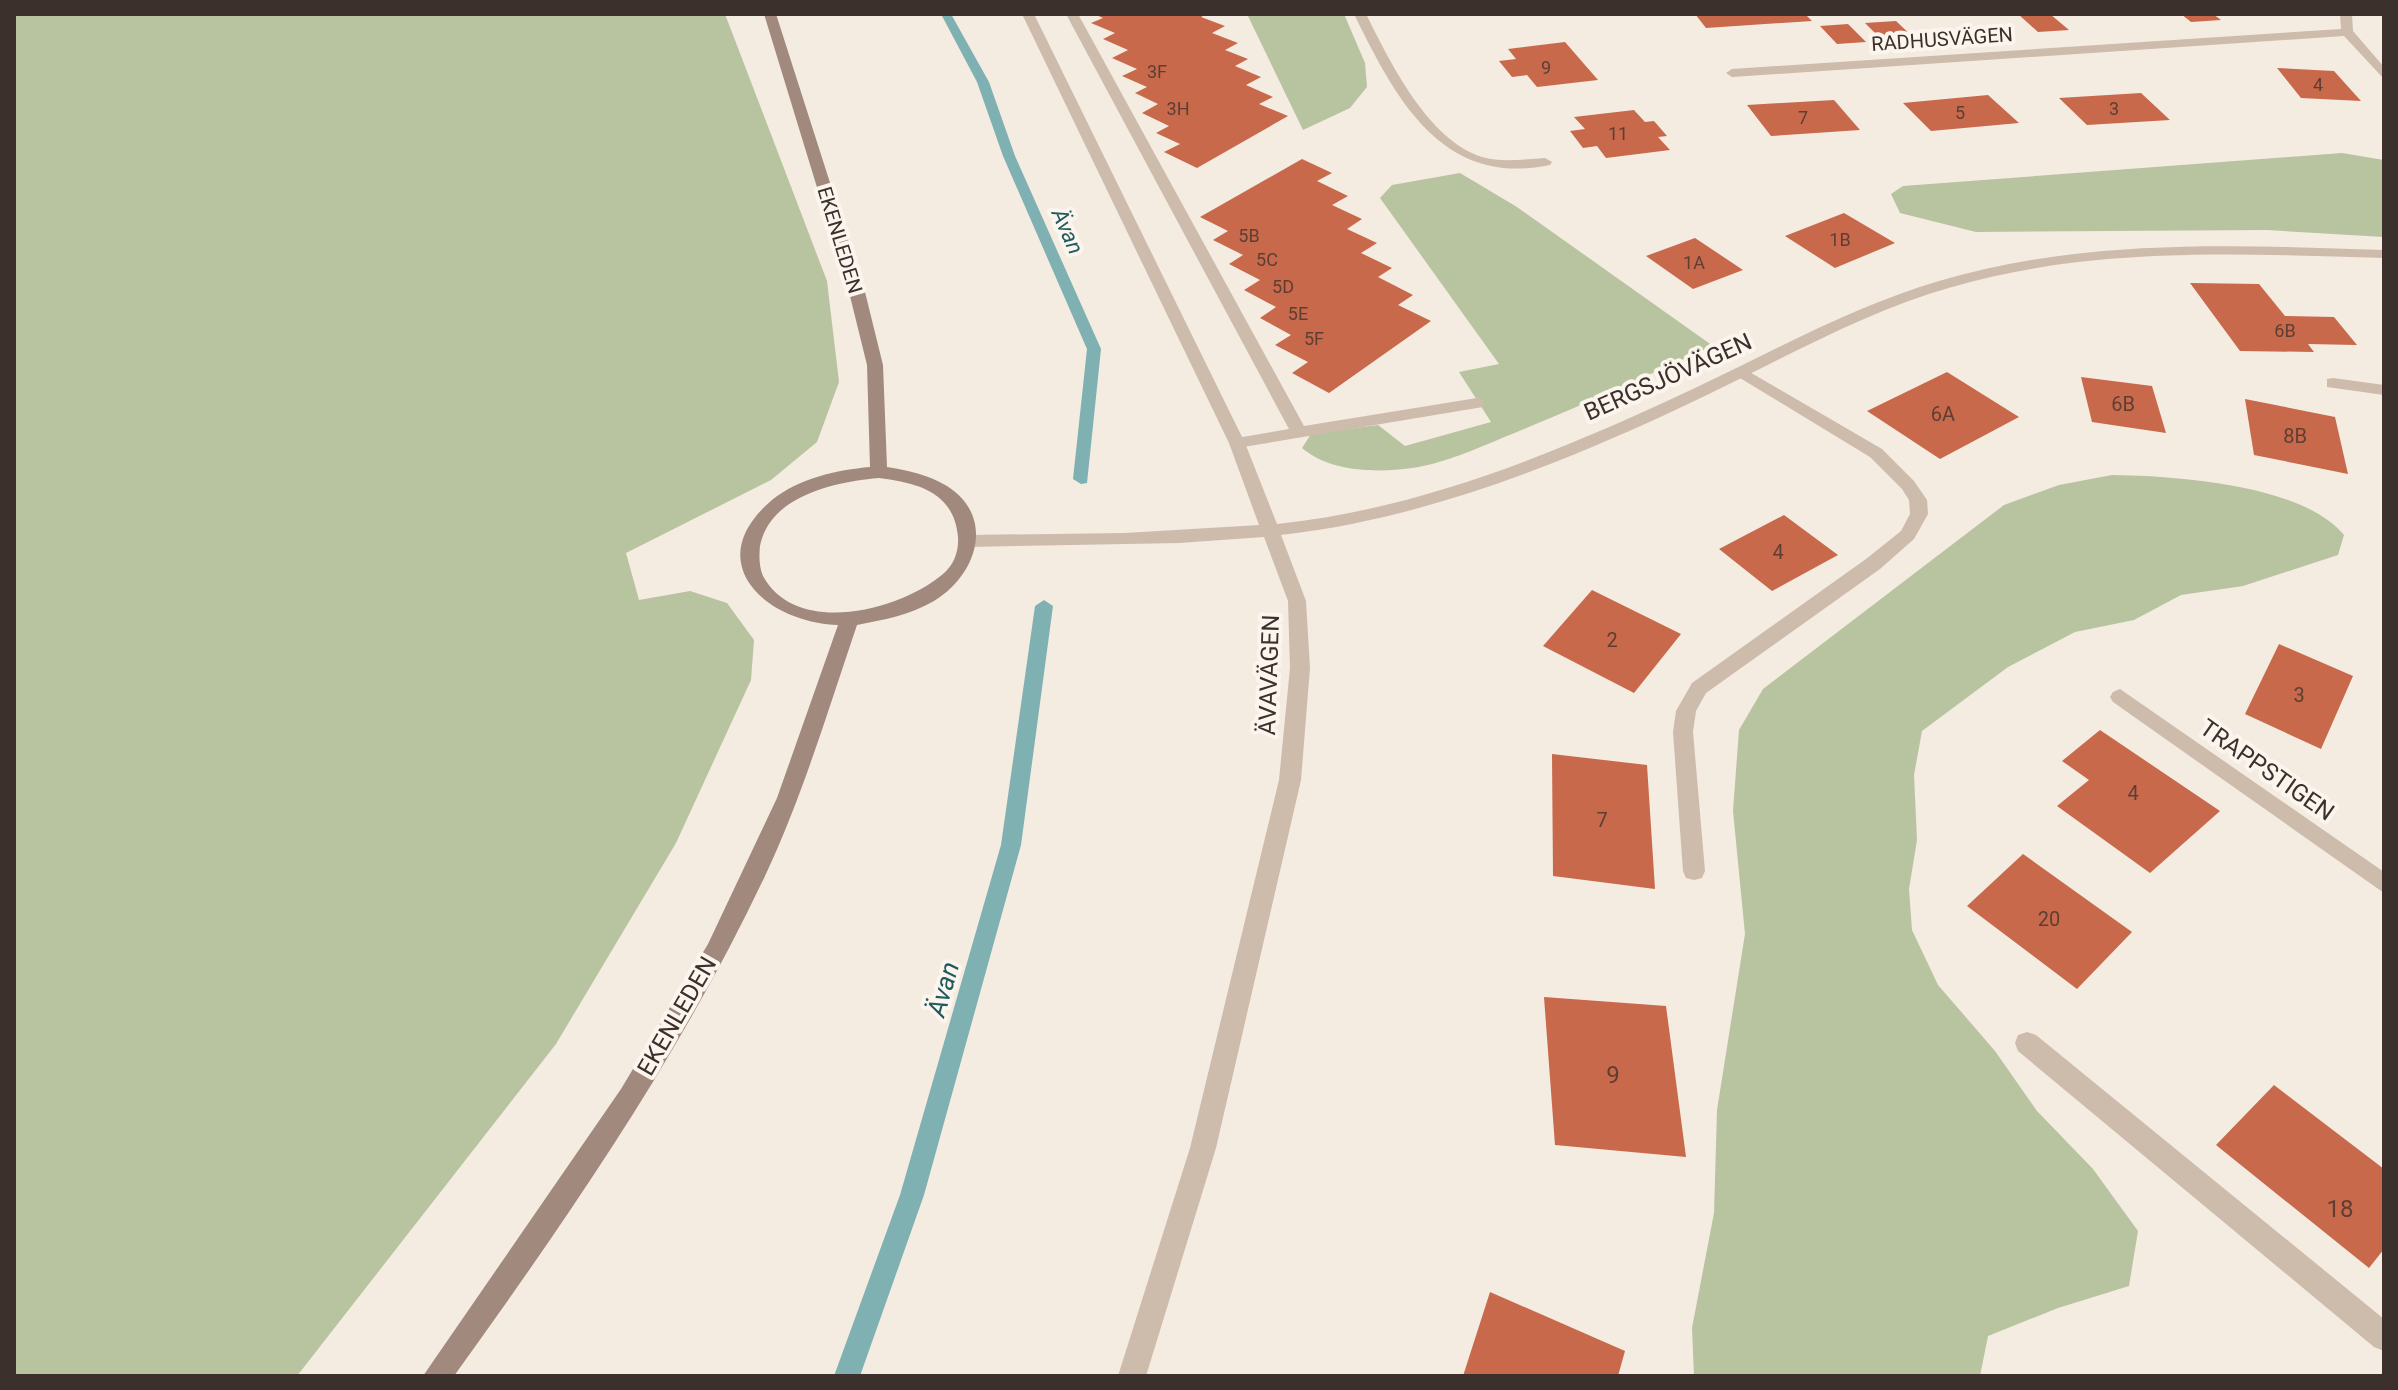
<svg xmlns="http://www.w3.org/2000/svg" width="2398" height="1390" viewBox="0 0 2398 1390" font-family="Roboto,sans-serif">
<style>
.green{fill:#b8c4a0}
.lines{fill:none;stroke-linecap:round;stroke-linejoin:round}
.stream{fill:#7fb0b2;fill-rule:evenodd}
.building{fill:#c8694b}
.lane{fill:#cdbbac;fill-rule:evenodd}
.street{fill:#cdbbac;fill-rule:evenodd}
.secondary{fill:#a18a7d;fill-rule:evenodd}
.labels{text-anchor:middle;stroke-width:8;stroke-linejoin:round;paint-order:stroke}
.far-number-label{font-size:18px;fill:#5e3e33}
.far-street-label{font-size:20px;fill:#3b302b;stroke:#fbf5ee}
.number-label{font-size:20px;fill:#5e3e33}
.far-water-label{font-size:22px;font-style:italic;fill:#1f5a5e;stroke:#fbf5ee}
.street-label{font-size:24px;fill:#3b302b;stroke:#fbf5ee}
.near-number-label{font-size:24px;fill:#5e3e33}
.water-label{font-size:26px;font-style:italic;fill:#1f5a5e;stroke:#fbf5ee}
</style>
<rect width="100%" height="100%" fill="#f4ebe1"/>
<!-- green -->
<path class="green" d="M14,14H725L827,281L839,382L817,442L771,480L626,553L639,600L690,591L727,603L754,640L751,680L676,843L556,1044L297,1376H14Z
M1247,14H1344L1365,63L1367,87L1350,108L1303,130Z
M2342,153L2384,160V237L2267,230L1976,232L1900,213L1891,194L1903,186Z
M1460,173L1517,207L1713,346C1648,375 1583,405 1517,432C1484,445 1448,463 1412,468C1376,473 1330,472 1302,448L1311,434L1378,425L1405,446L1491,422L1459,372L1499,364L1380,198L1392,185Z
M2112,475C2175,476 2302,484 2344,535L2338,555L2243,586L2181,595L2134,620L2075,632L2008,667L1922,731L1914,775L1917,840L1909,889L1912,930L1938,985L1995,1051L2037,1111L2093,1169L2138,1231L2129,1286L2058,1308L1988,1336L1980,1376H1694L1692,1328L1714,1213L1717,1110L1745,934L1733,811L1739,730L1763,689L2004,505L2059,485Z"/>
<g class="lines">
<!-- stream -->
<path class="stream" d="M941,14H951L989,82L1015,156L1101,349L1087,483L1081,484L1073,479L1087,349L1003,156L977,82Z
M1044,600L1053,606L1021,845L924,1195L860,1376H834L900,1195L1001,845L1035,606Z"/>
</g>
<!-- building -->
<path class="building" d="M1094,14H1207L1201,17L1225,26L1212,33L1238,43L1225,50L1248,59L1235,66L1261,77L1246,85L1273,97L1259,104L1288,116L1197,168L1164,152L1180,144L1156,133L1169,126L1142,113L1158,104L1135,93L1147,87L1122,76L1137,69L1112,58L1128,50L1103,39L1115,33L1091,23L1103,18Z
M1695,14H1805L1812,21L1706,28Z
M2018,14H2050L2069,30L2038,32Z
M2181,14H2213L2221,20L2191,22Z
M1896,21L1915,39L1883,41L1865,23Z
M1848,24L1866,42L1837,44L1820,26Z
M1565,42L1598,80L1537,87L1527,75L1512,77L1499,61L1516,59L1508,49Z
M2277,68L2334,71L2361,101L2301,98Z
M2141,93L2170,120L2087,125L2059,98Z
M1988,95L2019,123L1931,131L1903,103Z
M1834,100L1860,130L1771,136L1747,105Z
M1634,110L1645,122L1654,121L1667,136L1658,137L1670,150L1606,158L1597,146L1583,148L1570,131L1585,129L1574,117Z
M1302,159L1332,173L1317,181L1348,196L1332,205L1362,219L1347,229L1377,243L1361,253L1392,268L1378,277L1413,295L1398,305L1431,321L1329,393L1292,373L1308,362L1275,345L1291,335L1260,318L1276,307L1244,290L1260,280L1229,264L1243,255L1213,240L1228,231L1200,217Z
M1844,213L1895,243L1835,268L1785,236Z
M1695,238L1743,270L1693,289L1646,256Z
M2190,283L2259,284L2285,316L2334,317L2357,345L2308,344L2314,352L2240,351Z
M1947,372L2019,417L1940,459L1867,411Z
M2081,377L2152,386L2166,433L2092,422Z
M2245,399L2335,417L2348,474L2254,455Z
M1784,515L1838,555L1772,591L1719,549Z
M1592,590L1681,634L1634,693L1543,646Z
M2279,644L2353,676L2321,749L2245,714Z
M2100,730L2220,811L2150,873L2057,806L2089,780L2062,761Z
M1552,754L1647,765L1655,889L1553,876Z
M2023,854L2132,932L2077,989L1967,906Z
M1544,997L1666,1006L1686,1157L1555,1145Z
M2274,1085L2384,1169V1249L2369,1268L2216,1145Z
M1490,1292L1625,1351L1618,1376H1463Z"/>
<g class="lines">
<!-- lane -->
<path class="lane" d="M1066,14H1078L1304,426L1477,398L1483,399V407L1237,448L1231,447V439L1289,429Z
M1354,14H1366C1390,62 1428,140 1482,157C1502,163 1525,159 1545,158L1552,162L1550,165C1441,188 1395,97 1354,14Z
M1741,367L1882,449L1914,481L1927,500L1928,514L1914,539L1880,569L1706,693L1696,711L1693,732L1705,871L1702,878L1694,880L1686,878L1683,871L1673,732L1676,711L1692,683L1866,559L1901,531L1910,514L1909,500L1902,489L1870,457L1735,375V369Z
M2333,378L2384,385V395L2327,387V379Z
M2120,689L2384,872V893L2113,702L2110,697L2113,692Z
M2027,1032L2036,1035L2384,1319V1351L2374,1347L2018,1051L2015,1043L2018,1035Z"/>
<!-- street -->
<path class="street" d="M1022,14H1034L1245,443L1277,524C1423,509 1563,450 1695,388C1775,350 1854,306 1939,281C2084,238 2235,245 2384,250V258C2239,254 2093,246 1952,287C1867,311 1788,356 1709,394C1574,459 1431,518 1281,535L1306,601L1310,668L1301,780L1216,1148L1146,1376H1118L1190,1148L1279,780L1290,668L1288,601L1264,537L1179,543L968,547L959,541L968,535L1125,533L1259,525L1229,443Z
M2340,14H2352L2353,31L2384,67V79L2344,36L1732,77L1726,73L1732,69L2341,29Z"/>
<!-- secondary -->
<path class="secondary" d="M764,14H776L865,292L883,365L887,467C907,470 929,475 947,486C996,517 977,575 934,601C910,615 883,620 857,625C828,710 803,795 765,876C681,1054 569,1216 454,1376H423L621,1089L708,944L777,798L838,625C765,622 699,562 772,500C799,478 837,470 870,467L867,365L849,292ZM879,478C918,483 954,492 958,537C959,551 954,565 943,574C901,610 797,638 763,576C759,567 759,555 760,546C770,495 836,482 879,478Z"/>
</g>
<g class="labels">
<!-- far-number labels -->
<g class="far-number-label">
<text x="1546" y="74">9</text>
<text x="1157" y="78">3F</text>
<text x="2318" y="91">4</text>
<text x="1178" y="115">3H</text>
<text x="2114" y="115">3</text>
<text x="1960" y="119">5</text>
<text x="1803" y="124">7</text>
<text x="1618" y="140">11</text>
<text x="1249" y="242">5B</text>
<text x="1840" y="246">1B</text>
<text x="1267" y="266">5C</text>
<text x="1694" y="269">1A</text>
<text x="1283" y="293">5D</text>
<text x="1298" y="320">5E</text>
<text x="2285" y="337">6B</text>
<text x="1314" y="345">5F</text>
</g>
<!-- far-street labels -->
<g class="far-street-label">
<text transform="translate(1942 39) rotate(-4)" y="7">RADHUSVÄGEN</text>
<text transform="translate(840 240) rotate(73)" y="7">EKENLEDEN</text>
</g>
<!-- number labels -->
<g class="number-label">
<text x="2123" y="411">6B</text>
<text x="1943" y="421">6A</text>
<text x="2295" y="443">8B</text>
<text x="1778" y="559">4</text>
<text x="1612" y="647">2</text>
<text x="2299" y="702">3</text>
<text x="2133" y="800">4</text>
<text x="1602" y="827">7</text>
<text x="2049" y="926">20</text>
</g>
<!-- far-water labels -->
<g class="far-water-label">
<text transform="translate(1068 231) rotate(66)" y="8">Ävan</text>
</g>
<!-- street labels -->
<g class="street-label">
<text transform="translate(1668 377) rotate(-24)" y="8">BERGSJÖVÄGEN</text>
<text transform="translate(1269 675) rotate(-88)" y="8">ÄVAVÄGEN</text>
<text transform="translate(2267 770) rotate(35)" y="8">TRAPPSTIGEN</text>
<text transform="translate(677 1016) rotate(-60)" y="8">EKENLEDEN</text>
</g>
<!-- near-number labels -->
<g class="near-number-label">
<text x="1613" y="1083">9</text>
<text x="2340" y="1217">18</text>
</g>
<!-- water labels -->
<g class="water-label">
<text transform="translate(943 989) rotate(-74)" y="9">Ävan</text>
</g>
</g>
<!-- border -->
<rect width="2398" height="1390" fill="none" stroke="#3b302b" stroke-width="32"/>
</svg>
